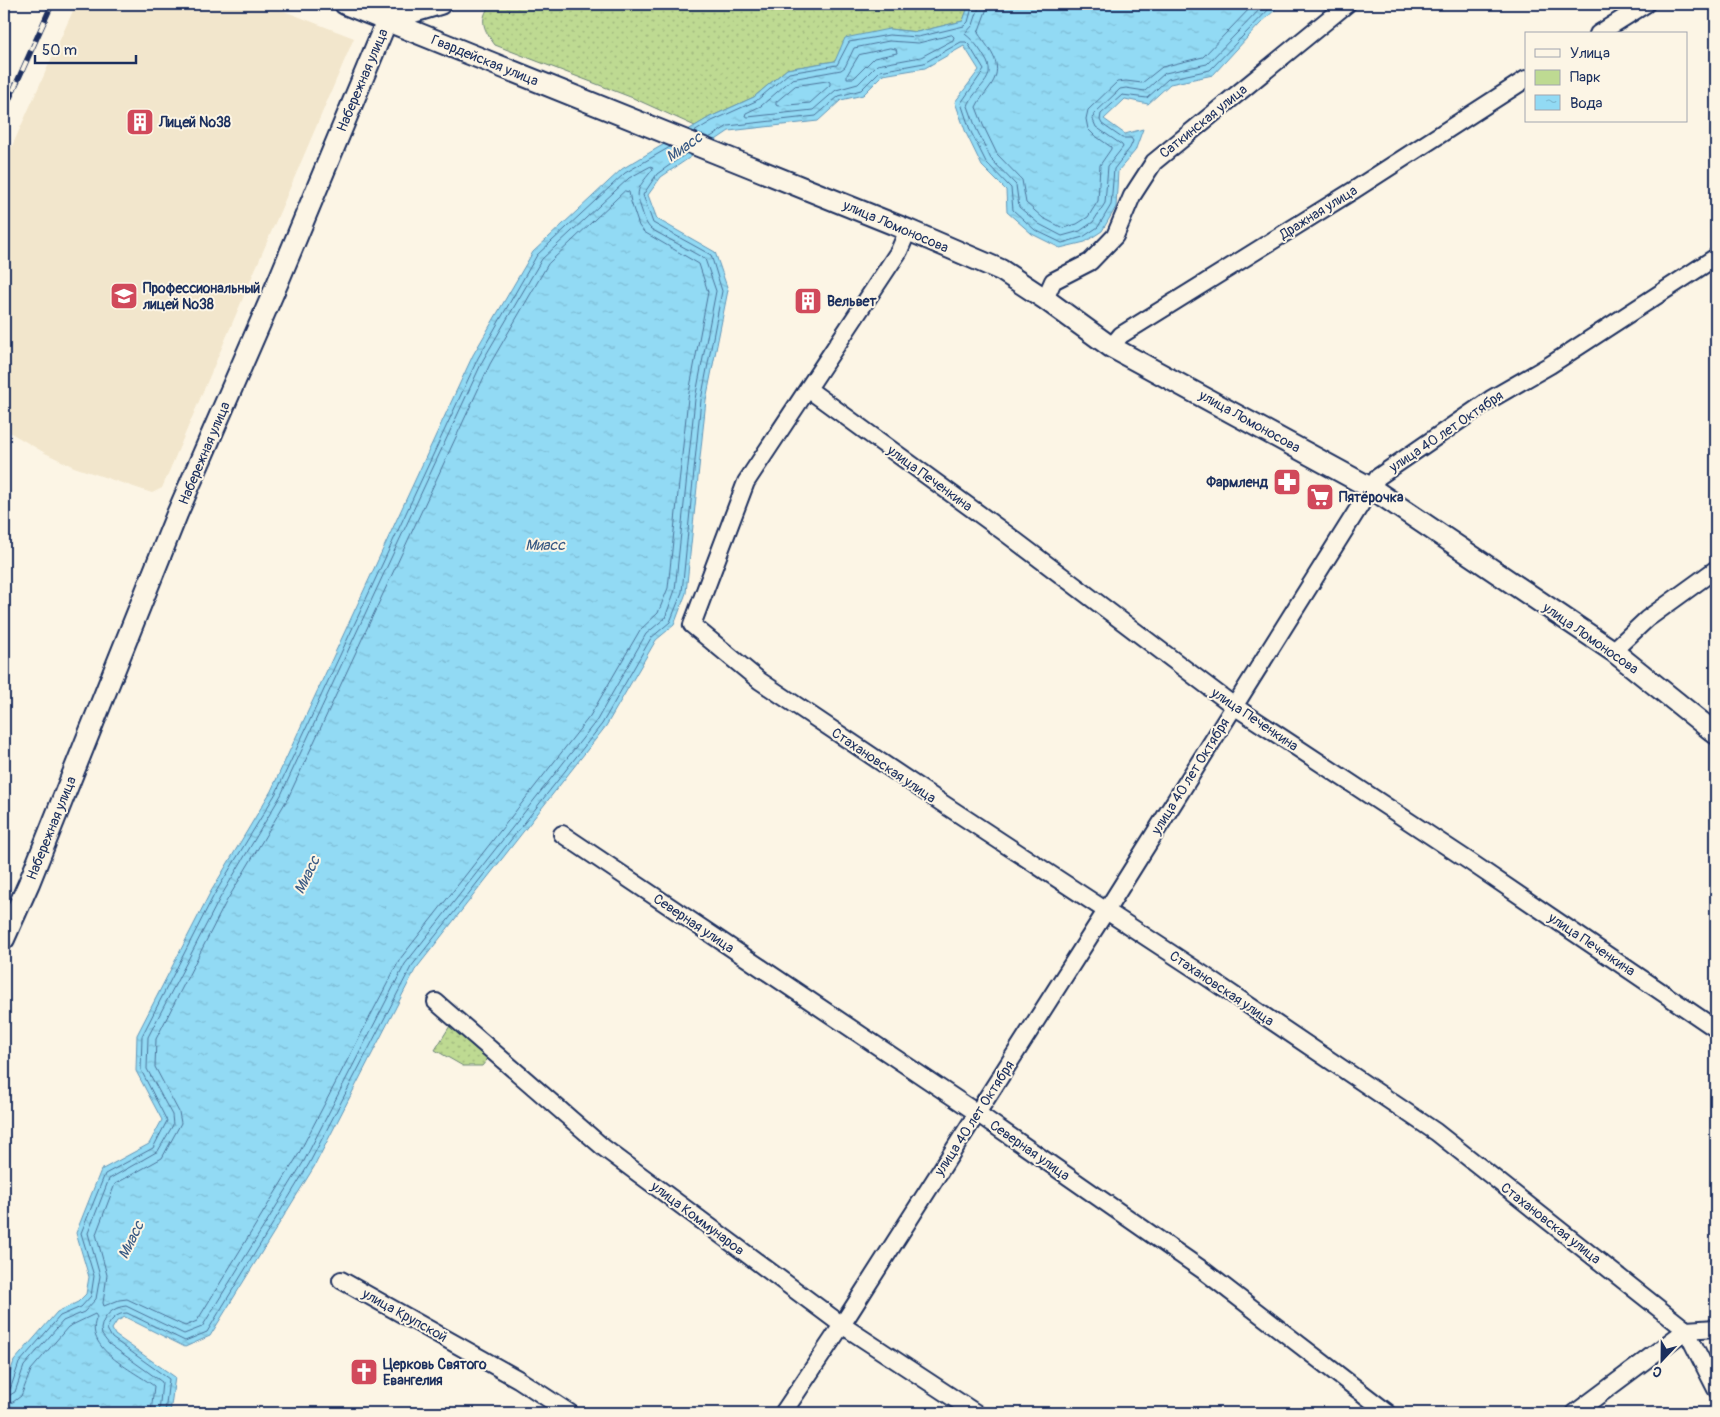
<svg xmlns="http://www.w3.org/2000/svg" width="1720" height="1417" viewBox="0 0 1720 1417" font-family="Pangolin,sans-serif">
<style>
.built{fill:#f2e6cc}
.green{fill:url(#green-dots);stroke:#6c8478}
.water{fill:url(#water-ripples);stroke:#6296b8}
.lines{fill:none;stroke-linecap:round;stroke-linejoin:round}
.shore{stroke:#4b739a;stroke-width:1}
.minor-casing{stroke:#1b2f5e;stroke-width:20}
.tertiary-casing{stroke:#1b2f5e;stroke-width:24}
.minor{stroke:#fcf5e5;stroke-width:16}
.tertiary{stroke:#fcf5e5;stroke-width:20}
.rail-casing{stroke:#1b2f5e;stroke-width:5.5}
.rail{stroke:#fcf5e5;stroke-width:4;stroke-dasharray:11;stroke-linecap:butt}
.labels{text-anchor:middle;stroke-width:4;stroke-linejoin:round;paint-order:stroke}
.street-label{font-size:14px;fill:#1b2f5e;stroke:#fcf5e5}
.poi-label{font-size:14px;font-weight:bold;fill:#1b2f5e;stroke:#fcf5e5;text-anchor:start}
.water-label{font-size:15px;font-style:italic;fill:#395a84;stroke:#fcf5e5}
</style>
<defs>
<pattern id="green-dots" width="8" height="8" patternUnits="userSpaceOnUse" patternTransform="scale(1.25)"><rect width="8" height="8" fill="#beda92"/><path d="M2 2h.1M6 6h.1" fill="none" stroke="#a3bb80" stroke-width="1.8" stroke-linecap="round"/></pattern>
<pattern id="water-ripples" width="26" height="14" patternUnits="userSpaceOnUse" patternTransform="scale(1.25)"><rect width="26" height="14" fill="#92daf4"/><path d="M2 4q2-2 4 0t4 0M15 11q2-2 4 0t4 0" fill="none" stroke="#7dbbd4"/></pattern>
</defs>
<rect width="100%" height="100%" fill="#fcf5e5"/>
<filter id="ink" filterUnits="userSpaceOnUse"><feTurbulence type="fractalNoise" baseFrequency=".02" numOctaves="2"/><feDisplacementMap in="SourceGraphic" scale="10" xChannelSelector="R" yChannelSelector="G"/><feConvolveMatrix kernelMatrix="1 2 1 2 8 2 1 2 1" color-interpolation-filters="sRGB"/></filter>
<g filter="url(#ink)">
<!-- built -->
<path class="built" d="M76,4H266L354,38L162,488L152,493L74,467L45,453L4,429V164Z"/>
<!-- green -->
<path class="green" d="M491,4H969L963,21L917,32L889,29L835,61L787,69L754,97L710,117L695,126L633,98L495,45C484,30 478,20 491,4Z
M453,1021L491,1055L482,1066H463L435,1050Z"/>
<!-- water -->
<path class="water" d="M969,4H1281L1259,25L1213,75L1170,84L1148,104L1125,99L1104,119L1125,134L1143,129L1135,151L1118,171L1116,207L1102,231L1085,242L1060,248L1032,234L1007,212L1006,190L982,166L966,133L955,102L979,70L964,46L925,68L883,75L863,95L841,100L818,121L729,131L661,177L648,195L657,219L715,252L728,290L706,400L686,593L674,625L656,640L606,726L415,970L314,1167L210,1336L185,1347L125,1317L117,1321L112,1329L115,1335L175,1377L170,1413H4V1392L14,1361L57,1312L78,1302L86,1294L89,1277L76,1233L101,1170L149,1144L162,1120L136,1071L137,1035L210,893L271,791L473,355L533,252L622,169L710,117L754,97L787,69L835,61L845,38L889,29L917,32L963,21Z"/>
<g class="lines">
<!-- shore -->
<path class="shore" d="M980,4L973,25L965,34C974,41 979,48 985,58C999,80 974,87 968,106L976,128L991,159L1016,185L1019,207L1039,224L1062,236L1080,231L1093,222L1105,203L1108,166L1123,147L1122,145L1096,127L1093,120L1094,114L1120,89L1126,88L1145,91L1165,73L1207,64L1265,4
M987,4L986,11L978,33C991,52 1006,66 989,88C985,94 979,100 976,107L983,125L997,154L1022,180L1026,203L1043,218L1063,228L1077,224L1088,217L1098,201L1100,165L1111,149V147L1094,135L1088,129L1086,119L1088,110L1117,82L1126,81L1142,83L1162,67L1203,57L1254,4
M952,35L954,37L953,40L921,57L877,65L858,84L836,90L813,110L748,117L745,116L746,113L761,106L792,79L841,70L845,67L854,48L889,41L918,43Z
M890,48L896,49L897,53L874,58L854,78H847V75L859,55Z
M828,81L830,82V85L810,103L778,106L776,105V102L795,86Z
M694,132L712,121L756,101L789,73L837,65L849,42L889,35L918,37L964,26L968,22L973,4
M709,138L728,126L816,116L839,96L861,90L880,71L924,63L961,42H966L969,45L984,70L961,103L970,130L986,162L1011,188L1013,210L1035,230L1062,243L1083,237L1098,227L1111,205L1114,169L1130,148L1133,141L1131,138H1122L1102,124L1100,120L1101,114L1122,95L1147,98L1168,79L1210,70L1274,4
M625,191L629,192L631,202L639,226L644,232L699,264L708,292L688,398L668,588L658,613L640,630L590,716L400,959L297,1157L197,1321L185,1326L127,1299L119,1300L104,1306L103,1303L107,1275L96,1234L115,1184L162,1158L181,1123L179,1112L155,1067L156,1039L226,902L288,798L490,364L548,264Z
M4,1390H8L11,1387L19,1363L60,1316L81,1307L91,1296L94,1276L81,1233L105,1174L153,1148L167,1121L141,1070L142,1036L214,895L276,793L478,358L537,255L625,173L670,147
M4,1396L10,1395L15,1392L24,1366L63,1321L84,1312L96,1299L100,1276L88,1233L109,1179L158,1151L173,1125L172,1115L147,1069L148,1037L220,898L281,795L483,360L542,259L629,178L651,166L653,169C639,187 634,189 642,211C644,218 646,224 651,229L705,259L716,291L695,399L675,590L665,618L646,634L597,720L405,964L304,1161L202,1327L184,1334L126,1306C113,1307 103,1316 101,1329L102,1335L109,1344L162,1382L159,1413
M4,1404L13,1402L21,1396L31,1370L68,1327L95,1314L97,1317C82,1348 133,1370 154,1386L151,1413
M165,1413L169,1379L112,1338L107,1329C110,1320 117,1313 127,1313L185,1341L207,1332L309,1164L411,967L602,724L651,638L670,622L682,592L701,400L722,291L711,255L653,223L643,195L657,174L687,153"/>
<defs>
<path id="minor" d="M1598,34L1646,4
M908,230L899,251L746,482L692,625L760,681L948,807L1198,971L1436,1132L1686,1330L1716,1389
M1045,299L1053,281L1090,262L1115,236L1132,196L1154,162L1347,4
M1111,347L1121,335L1354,190L1526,79
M808,389L1008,535L1234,706L1469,861L1716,1029
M1613,651L1647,619L1716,569
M562,834L977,1113L1204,1271L1388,1413
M436,1002L604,1148L842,1325L976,1413
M341,1280L518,1379L570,1413
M783,1413L842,1325L1106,911L1378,477L1491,399L1550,365L1716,257
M1575,1413L1686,1330L1716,1328"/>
<path id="tertiary" d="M345,4L908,230L1001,270L1045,299L1111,347L1371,488L1613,651L1716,734
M4,939L29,883L177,514L278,282L387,20L440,4"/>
</defs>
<!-- minor casing -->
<use href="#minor" class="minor-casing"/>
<!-- tertiary casing -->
<use href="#tertiary" class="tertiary-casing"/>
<!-- minor -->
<use href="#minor" class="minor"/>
<!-- tertiary -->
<use href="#tertiary" class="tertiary"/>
<defs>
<path id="rail" d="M4,111L52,4"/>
</defs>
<!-- rail casing -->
<use href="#rail" class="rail-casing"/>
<!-- rail -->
<use href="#rail" class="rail"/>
</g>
</g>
<!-- icons -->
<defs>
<symbol id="building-square" viewBox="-11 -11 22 22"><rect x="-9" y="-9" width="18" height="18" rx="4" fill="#d1495b" stroke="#fcf5e5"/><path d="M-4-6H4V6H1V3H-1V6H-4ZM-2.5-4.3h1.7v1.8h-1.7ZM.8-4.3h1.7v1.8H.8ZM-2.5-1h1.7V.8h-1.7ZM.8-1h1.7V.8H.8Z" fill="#fff"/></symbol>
<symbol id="university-square" viewBox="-11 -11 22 22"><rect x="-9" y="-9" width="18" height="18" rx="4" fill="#d1495b" stroke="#fcf5e5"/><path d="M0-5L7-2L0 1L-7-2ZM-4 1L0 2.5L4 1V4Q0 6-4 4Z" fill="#fff"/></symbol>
<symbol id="pharmacy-square" viewBox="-11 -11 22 22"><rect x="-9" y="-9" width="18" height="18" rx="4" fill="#d1495b" stroke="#fcf5e5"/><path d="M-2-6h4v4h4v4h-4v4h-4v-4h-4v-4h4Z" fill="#fff"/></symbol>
<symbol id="supermarket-square" viewBox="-11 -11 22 22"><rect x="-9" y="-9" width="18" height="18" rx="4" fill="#d1495b" stroke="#fcf5e5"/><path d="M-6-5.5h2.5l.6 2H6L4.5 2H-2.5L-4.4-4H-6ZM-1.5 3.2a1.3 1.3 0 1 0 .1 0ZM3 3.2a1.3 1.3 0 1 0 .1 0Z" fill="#fff"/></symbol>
<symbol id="church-square" viewBox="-11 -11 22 22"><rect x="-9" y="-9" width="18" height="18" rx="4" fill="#d1495b" stroke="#fcf5e5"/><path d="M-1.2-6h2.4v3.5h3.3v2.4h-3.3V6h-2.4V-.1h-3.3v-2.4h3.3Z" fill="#fff"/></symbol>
</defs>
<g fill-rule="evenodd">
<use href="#building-square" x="124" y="106" width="32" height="32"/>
<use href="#university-square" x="108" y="280" width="32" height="32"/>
<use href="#building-square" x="792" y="285" width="32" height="32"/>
<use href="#pharmacy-square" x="1271" y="466" width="32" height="32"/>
<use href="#supermarket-square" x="1304" y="481" width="32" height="32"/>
<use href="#church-square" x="348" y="1356" width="32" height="32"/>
</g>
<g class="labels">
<!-- street labels -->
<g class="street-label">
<text transform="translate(485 60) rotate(22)" y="5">Гвардейская улица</text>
<text transform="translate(362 80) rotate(-67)" y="5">Набережная улица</text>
<text transform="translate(1203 121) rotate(-39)" y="5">Саткинская улица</text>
<text transform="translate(1318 212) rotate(-32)" y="5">Дражная улица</text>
<text transform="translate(896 226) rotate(23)" y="5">улица Ломоносова</text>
<text transform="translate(1250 421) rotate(29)" y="5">улица Ломоносова</text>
<text transform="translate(1446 431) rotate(-34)" y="5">улица 40 лет Октября</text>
<text transform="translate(204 453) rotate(-67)" y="5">Набережная улица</text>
<text transform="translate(930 478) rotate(36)" y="5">улица Печенкина</text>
<text transform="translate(1591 638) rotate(35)" y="5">улица Ломоносова</text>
<text transform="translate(1255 719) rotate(34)" y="5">улица Печенкина</text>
<text transform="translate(884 765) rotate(34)" y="5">Стахановская улица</text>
<text transform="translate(1190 776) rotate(-58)" y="5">улица 40 лет Октября</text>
<text transform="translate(51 828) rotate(-68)" y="5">Набережная улица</text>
<text transform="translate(694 923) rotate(34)" y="5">Северная улица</text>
<text transform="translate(1592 944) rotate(34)" y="5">улица Печенкина</text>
<text transform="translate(1222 988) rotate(34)" y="5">Стахановская улица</text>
<text transform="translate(974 1118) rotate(-57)" y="5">улица 40 лет Октября</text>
<text transform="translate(1030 1150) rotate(35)" y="5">Северная улица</text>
<text transform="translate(698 1218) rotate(37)" y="5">улица Коммунаров</text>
<text transform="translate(1551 1223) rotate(38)" y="5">Стахановская улица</text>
<text transform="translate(405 1315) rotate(29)" y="5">улица Крупской</text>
</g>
<!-- poi labels -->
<g class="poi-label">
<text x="159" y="127">Лицей №38</text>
<text x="143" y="293">Профессиональный<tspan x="143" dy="16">лицей №38</tspan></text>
<text x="827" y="306">Вельвет</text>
<text x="1268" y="487" text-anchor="end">Фармленд</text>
<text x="1339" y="502">Пятёрочка</text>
<text x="383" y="1369">Церковь Святого<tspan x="383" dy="16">Евангелия</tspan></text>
</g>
<!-- water labels -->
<g class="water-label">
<text transform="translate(684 147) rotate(-35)" y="5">Миасс</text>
<text x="545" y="550">Миасс</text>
<text transform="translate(307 875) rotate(-64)" y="5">Миасс</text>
<text transform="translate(131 1240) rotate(-64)" y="5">Миасс</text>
</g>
</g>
<!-- margin -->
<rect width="1720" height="1417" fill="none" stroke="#fcf5e5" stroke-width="20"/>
<rect x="10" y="10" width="1700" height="1397" fill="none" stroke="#1b2f5e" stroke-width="2" filter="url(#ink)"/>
<!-- legend -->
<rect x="1525" y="32" width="162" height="90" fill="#fcf5e5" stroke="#a2a6af"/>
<rect x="1535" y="49" width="25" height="8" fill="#fcf5e5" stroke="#a2a6af"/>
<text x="1570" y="58" font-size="15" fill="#1b2f5e">Улица</text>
<rect x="1535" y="70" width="25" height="15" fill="#beda92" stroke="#a2a6af"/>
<text x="1570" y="82" font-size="15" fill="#1b2f5e">Парк</text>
<rect x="1535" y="95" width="25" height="15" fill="url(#water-ripples)" stroke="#a2a6af"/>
<text x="1570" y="108" font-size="15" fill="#1b2f5e">Вода</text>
<!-- north arrow -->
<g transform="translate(1662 1360) rotate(202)" stroke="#fcf5e5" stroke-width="4" paint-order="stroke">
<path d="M0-4L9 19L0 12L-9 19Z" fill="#1b2f5e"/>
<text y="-8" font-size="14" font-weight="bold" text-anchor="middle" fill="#1b2f5e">С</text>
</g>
<!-- scale -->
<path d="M35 55v8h101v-8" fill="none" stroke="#1b2f5e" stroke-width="2.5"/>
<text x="42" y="55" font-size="15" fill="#1b2f5e" stroke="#fcf5e5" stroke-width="4" paint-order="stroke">50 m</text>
</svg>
